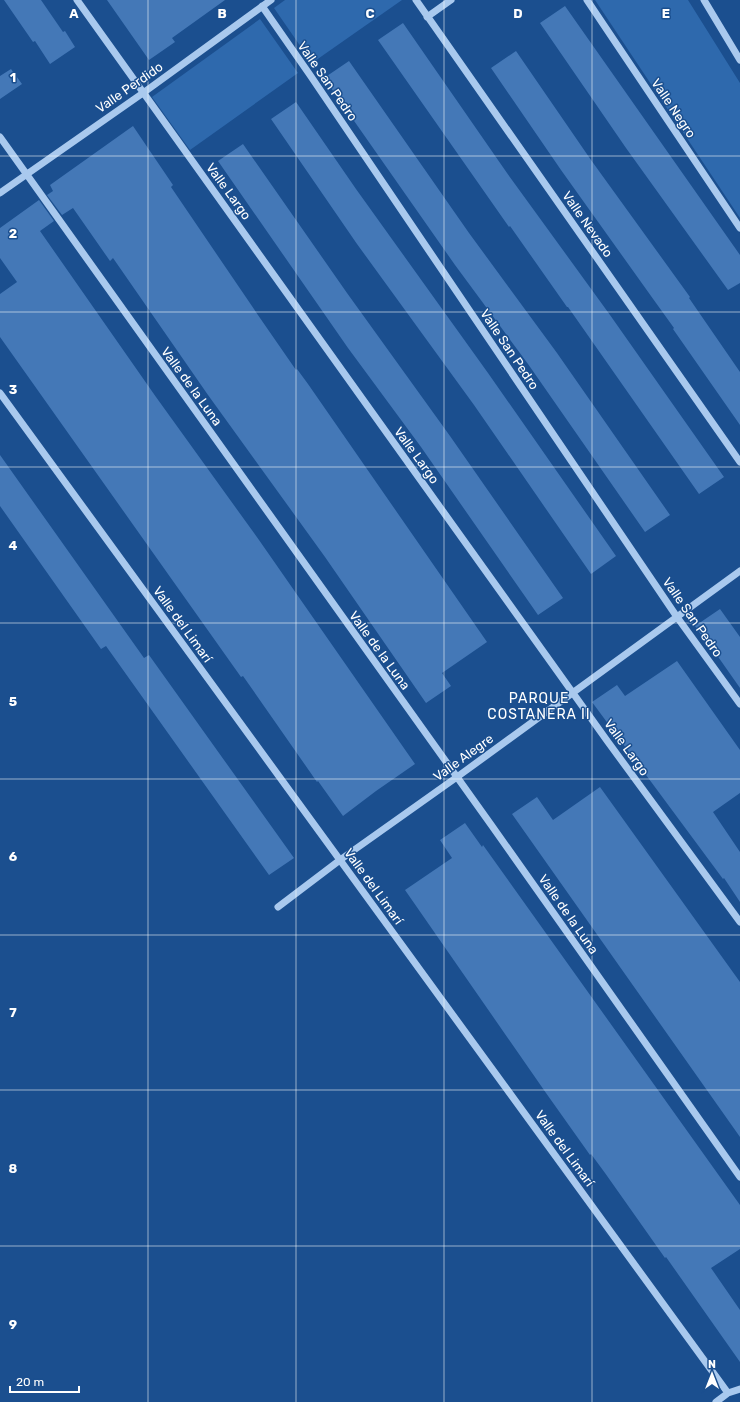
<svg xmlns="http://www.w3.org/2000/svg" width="740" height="1402" viewBox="0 0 740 1402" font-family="Rubik,sans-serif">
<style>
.green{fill:#2e69ad}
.building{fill:#4478b7}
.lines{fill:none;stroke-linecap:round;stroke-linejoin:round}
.minor{stroke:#a9c9ee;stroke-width:7}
.grid{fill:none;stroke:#fff;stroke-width:1;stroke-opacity:0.55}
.labels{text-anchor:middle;stroke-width:3;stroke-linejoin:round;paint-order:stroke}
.street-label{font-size:13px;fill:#fff;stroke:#1b4f8f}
.neighbourhood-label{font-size:14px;letter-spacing:1px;fill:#fff;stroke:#1b4f8f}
.grid-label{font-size:13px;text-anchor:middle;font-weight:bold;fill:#fff;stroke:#1b4f8f;stroke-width:3;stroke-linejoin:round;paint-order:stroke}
</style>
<rect width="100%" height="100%" fill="#1b4f8f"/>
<!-- green -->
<path class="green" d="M285,0H402L312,63L274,8Z
M595,0H688L740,83V218Z
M260,19L298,73L190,150L152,97Z"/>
<!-- building -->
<path class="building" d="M4,0H41L63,32L65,31L75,47L50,64L35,41L33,42Z
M107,0H225L172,38L175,42L149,60Z
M565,6L740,255V283L728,290L626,148L540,23Z
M403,23L507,173L610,315L724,477L699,494L568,307H567L510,226L509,227L378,40Z
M516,51L591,160L690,297L689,298L740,372V425L673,329L674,328L656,303L561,170L491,68Z
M349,61L469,233L557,353L670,515L645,532L528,364L455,265L324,78Z
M11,69L22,84L0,99V76Z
M296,102L356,189L488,373L616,556L591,574L474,405L357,244L271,119Z
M133,126L173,185L171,187L260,318L296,370L297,369L308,384L487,642L442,673L451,686L426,703L325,557L208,395L113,258L110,261L73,208L62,215L47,195L53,191L50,185Z
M243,144L347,293L450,436L563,598L538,615L421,447L348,348L218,161Z
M39,200L54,221L40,231L156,397L259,540L415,764L376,791L343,816L318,781L317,782L243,676L241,677L0,337V294L17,282L0,258V228Z
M0,455L144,658L149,655L294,858L269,875L106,646L101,649L0,506Z
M720,609L740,637V688L707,641L706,642L695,626Z
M677,661L740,750V793L713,812L740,852V902L724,878L723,879L592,702L617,685L625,696Z
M600,787L740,982V1137L512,814L537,797L553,820Z
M465,823L482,847L483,845L740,1205V1249L711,1268L740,1310V1362L666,1257L665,1258L605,1173L591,1154L590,1155L546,1093L405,890L452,858L440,840Z"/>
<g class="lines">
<!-- minor -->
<path class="minor" d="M77,0L608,742L740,922
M416,0L740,462
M587,0L740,228
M704,0L740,60
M262,6L310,75L677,617L740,704
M427,17L451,0
M0,137L492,826L740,1177
M0,193L143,93L271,0
M0,393L728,1393
M278,907L340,860L457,777L740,571
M716,1402L728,1393L740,1389"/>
</g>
<!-- grid -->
<path class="grid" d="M148,0V1402M296,0V1402M444,0V1402M592,0V1402M0,156H740M0,312H740M0,467H740M0,623H740M0,779H740M0,935H740M0,1090H740M0,1246H740"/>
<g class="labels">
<!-- street labels -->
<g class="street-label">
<text transform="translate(328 81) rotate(55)" y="5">Valle San Pedro</text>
<text transform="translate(129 87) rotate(-35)" y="5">Valle Perdido</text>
<text transform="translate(674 108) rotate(56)" y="5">Valle Negro</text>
<text transform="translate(229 191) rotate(54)" y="5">Valle Largo</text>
<text transform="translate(588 224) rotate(55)" y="5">Valle Nevado</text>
<text transform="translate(510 349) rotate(56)" y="5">Valle San Pedro</text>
<text transform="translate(192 386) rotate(54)" y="5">Valle de la Luna</text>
<text transform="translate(417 455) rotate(54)" y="5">Valle Largo</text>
<text transform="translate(693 617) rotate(55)" y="5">Valle San Pedro</text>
<text transform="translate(183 624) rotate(54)" y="5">Valle del Limarí</text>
<text transform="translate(380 650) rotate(54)" y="5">Valle de la Luna</text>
<text transform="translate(627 747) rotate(54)" y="5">Valle Largo</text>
<text transform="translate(463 757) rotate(-36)" y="5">Valle Alegre</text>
<text transform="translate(374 886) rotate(54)" y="5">Valle del Limarí</text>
<text transform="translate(569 914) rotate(55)" y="5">Valle de la Luna</text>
<text transform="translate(565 1148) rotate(54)" y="5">Valle del Limarí</text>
</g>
<!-- neighbourhood labels -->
<g class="neighbourhood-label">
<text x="539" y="703">PARQUE<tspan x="539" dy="16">COSTANERA II</tspan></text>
</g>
</g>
<g class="grid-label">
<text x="74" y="18">A</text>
<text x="222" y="18">B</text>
<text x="370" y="18">C</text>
<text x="518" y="18">D</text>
<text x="666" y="18">E</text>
<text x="13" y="82">1</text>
<text x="13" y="238">2</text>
<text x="13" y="394">3</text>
<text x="13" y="550">4</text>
<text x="13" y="706">5</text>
<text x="13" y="861">6</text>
<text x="13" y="1017">7</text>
<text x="13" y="1173">8</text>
<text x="13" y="1329">9</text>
</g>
<!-- north arrow -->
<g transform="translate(712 1374)" stroke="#1b4f8f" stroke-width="3" paint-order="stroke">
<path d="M0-3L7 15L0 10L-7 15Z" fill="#ffffff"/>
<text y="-6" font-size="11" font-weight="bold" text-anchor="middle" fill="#ffffff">N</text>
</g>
<!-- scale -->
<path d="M10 1386v6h69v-6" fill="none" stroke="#ffffff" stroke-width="2"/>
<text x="16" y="1386" font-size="12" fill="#ffffff" stroke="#1b4f8f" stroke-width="3" paint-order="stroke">20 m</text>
</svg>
